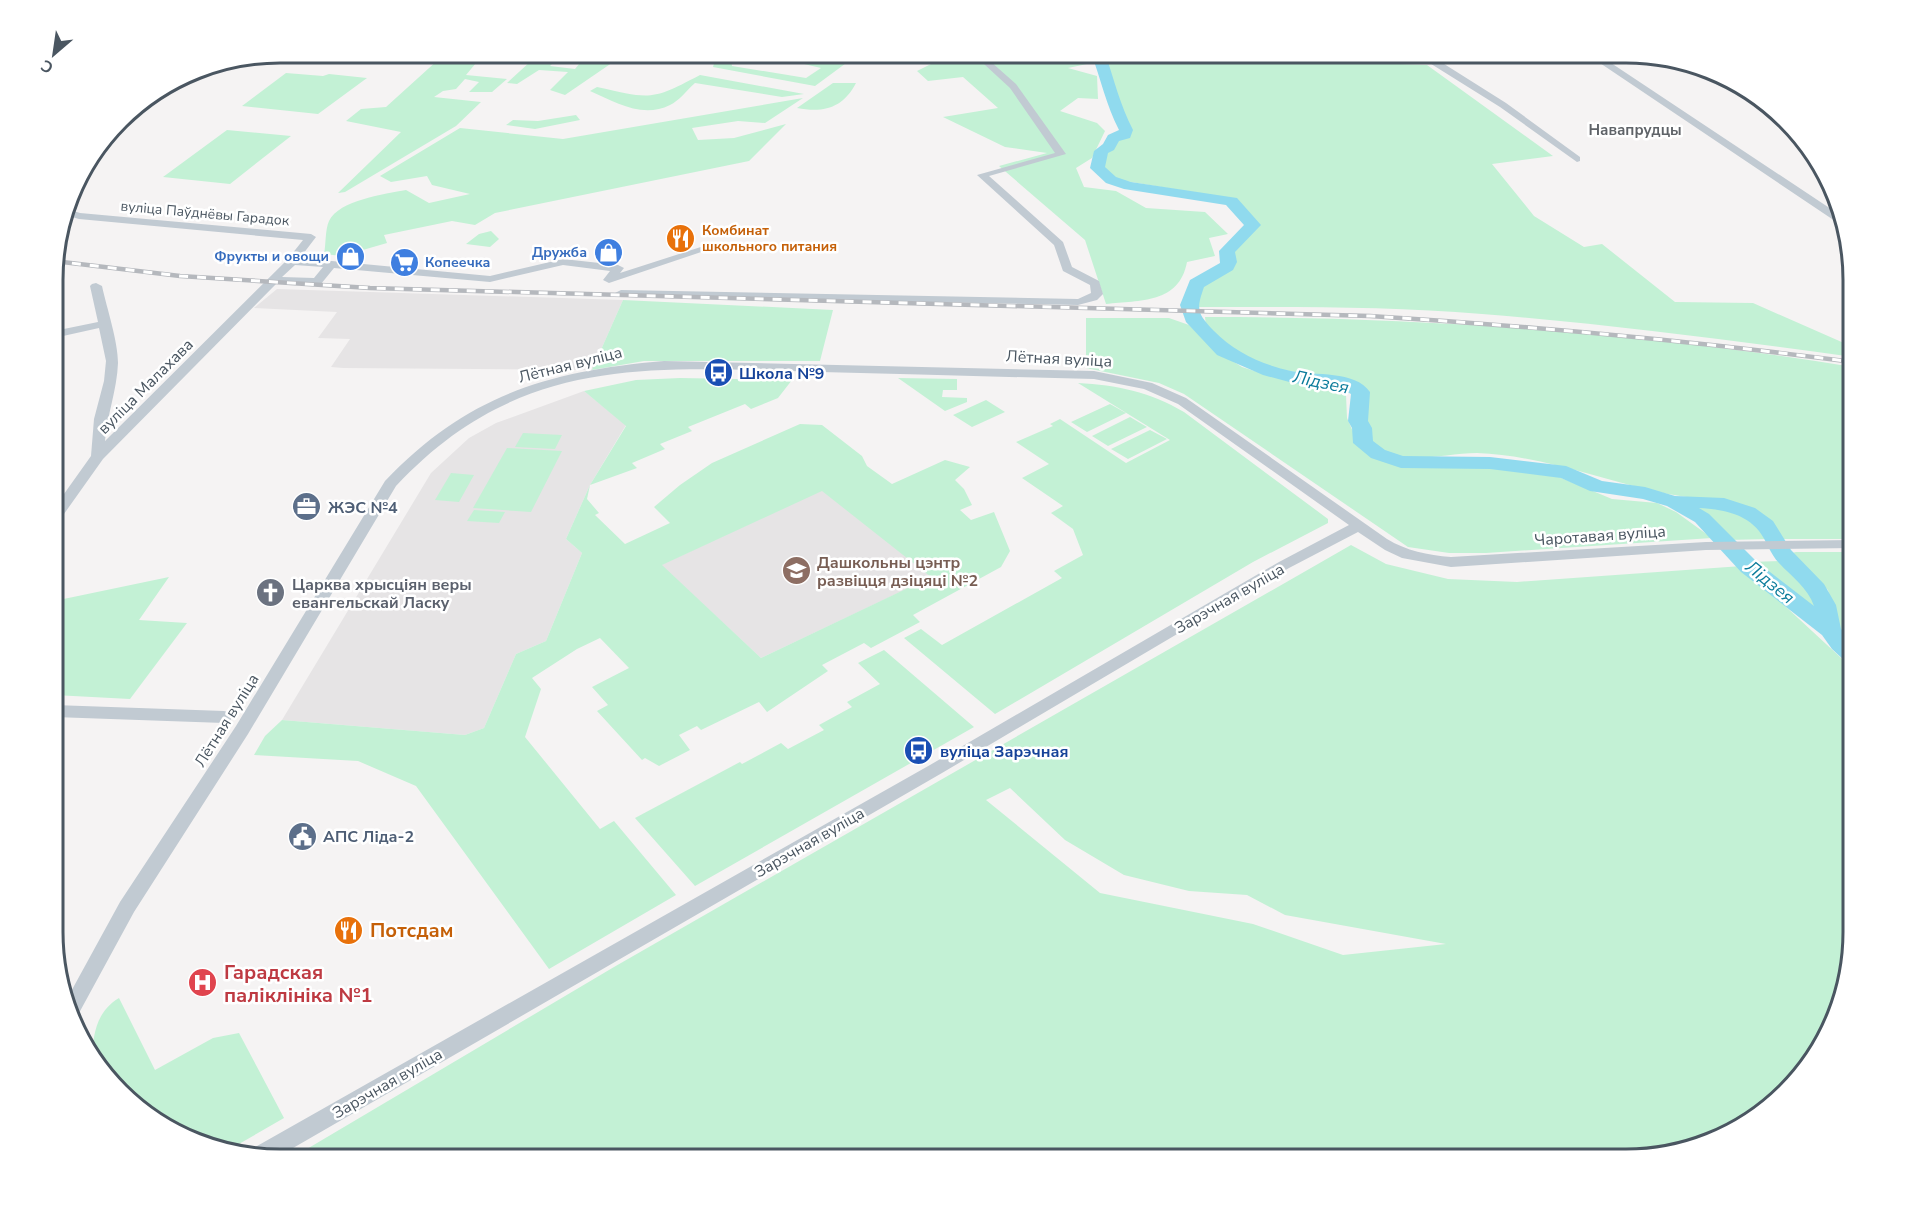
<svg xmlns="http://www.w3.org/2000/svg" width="1906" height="1212" viewBox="0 0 1906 1212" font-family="'Nunito Sans',sans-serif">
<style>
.education{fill:#e6e4e5}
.green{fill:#c3f1d5;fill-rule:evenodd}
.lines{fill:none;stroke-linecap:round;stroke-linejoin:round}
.river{fill:#90daee;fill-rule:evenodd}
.minor{fill:#c1cad2;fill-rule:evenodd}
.rail-casing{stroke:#b5b8bd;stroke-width:4.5}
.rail{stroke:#fff;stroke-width:3;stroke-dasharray:9;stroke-linecap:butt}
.labels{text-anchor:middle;stroke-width:5;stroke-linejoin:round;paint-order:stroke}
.far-street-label{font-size:14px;fill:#4a5661;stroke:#fff}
.far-food-label{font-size:14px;font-weight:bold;fill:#c56008;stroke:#fff;text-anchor:start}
.far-shop-label{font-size:14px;font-weight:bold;fill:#366cbe;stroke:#fff;text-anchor:end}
.far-neighbourhood-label{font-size:15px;font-weight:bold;fill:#5f6368;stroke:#fff}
.street-label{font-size:16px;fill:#4a5661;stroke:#fff}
.transit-label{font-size:16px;font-weight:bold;fill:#164399;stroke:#fff;text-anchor:start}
.service-label{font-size:16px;font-weight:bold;fill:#4e5e75;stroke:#fff;text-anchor:start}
.education-label{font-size:16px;font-weight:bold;fill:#785e54;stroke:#fff;text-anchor:start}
.worship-label{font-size:16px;font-weight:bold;fill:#5b616d;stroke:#fff;text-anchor:start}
.water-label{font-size:18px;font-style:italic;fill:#0c7c9b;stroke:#fff}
.near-food-label{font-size:20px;font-weight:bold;fill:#c56008;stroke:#fff;text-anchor:start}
.near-health-label{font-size:20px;font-weight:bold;fill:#be3a42;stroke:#fff;text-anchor:start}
.rim{fill:none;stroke:#4a5661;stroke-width:3}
</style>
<rect width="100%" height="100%" fill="#f5f3f3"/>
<!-- education -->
<path class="education" d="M277,289L623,300L592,370L343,368L331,367L350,339L318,338L337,312L254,308Z
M584,391L626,425L590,485L566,539L582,553L546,641L516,654L484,728L465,735L282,720L431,473L469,438L496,423Z
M822,490L932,577L761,658L661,565Z"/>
<!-- green -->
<path class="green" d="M547,53H576L575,56L558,58L550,66L575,69L584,58L608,59L618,53L622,56L565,95L550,90L568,72L539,70L517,84L507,83L531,61H541Z
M717,53H730L732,66L806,78L821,68L787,60L790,53H848L853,58L815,86L713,67Z
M935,53H1116L1427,65L1553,156L1492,164L1534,216L1584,247L1602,244L1675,302L1753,303L1853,347V357C1730,340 1606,324 1482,314C1387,306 1290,307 1195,307L1199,284L1228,265C1229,242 1243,241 1256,226L1234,199L1119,180L1098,165L1102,153L1113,146V139L1125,135L1129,131L1120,116L1115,88L1101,61L1068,68L1097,76L1098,99L1078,98L1060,111L1097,123L1105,131L1092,158L1076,168L1084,187L1116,191L1146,208L1205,212L1228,234L1209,238L1215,256L1187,262C1179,304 1140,300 1106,304L1085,240L999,166L1047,153L1005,147L943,117L998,108L963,77L928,81L917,71L931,64Z
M439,59L476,63L466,75L507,79L492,92H469L479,82L465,79L456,89L443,91L434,97L481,102L456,126L345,192L338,193L401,132L346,121L361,109L386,107Z
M286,73L323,76L329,74L367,78L318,114L242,106Z
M700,75L804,94L782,97L695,83C687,90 679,101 670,105C642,119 616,102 590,91L597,87C651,99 651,101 700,75Z
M833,83H856C843,108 824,113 797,108Z
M803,98L765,123L738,121L692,128L698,140L734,138L786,124L749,161L495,213L475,225L452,221L384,235L387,243L342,256L324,254C326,244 325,230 329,221C339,200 385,194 406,190L429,203L470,194L432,185L427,176L391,182L380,176L460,128L563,139Z
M576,115L580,120L535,129L506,125L513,120L538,121Z
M227,130L291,136L230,184L163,177Z
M491,231L499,239L490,247L466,244L479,234Z
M623,300L833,310L820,361H644L592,370Z
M1205,317C1422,317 1639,332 1853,367V539H1782C1776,526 1762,514 1749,509C1719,499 1686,499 1655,491C1596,478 1538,455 1477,453C1445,453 1406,466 1378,449C1359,437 1367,409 1363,390L1338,378L1275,369L1251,360L1226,345L1206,327Z
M1086,318H1169L1189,325L1215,350L1242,367L1270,376L1309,384L1334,385L1346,395L1347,418L1358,443L1367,453L1393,464L1417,468L1481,467L1559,477L1612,499L1657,503L1676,512L1712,538L1486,553H1449L1408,547L1184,394L1159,383L1086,368Z
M680,378L792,380L778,398L751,409L745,404L688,427L692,431L660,444L665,449L632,463L637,468L590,485L587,499L599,513L595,515L625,544L670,523L654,507L680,485L712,463L800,424L822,425L862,456L867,466L892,484L945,460L970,467L955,480L964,489L972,505L960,510L971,520L994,512L1010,551L1001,567L913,615L920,622L871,648L864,643L822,665L828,671L767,712L759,702L701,730L697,726L679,735L690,750L659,766L645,758L642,760L597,711L608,705L592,687L629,668L600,638L577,649L532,678L541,689L525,737L600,829L614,821L676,895L549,969L416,786L358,761L254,755L265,736L282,720L465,735L484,728L516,654L546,641L582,553L566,539L590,485L626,426L584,391L636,380ZM822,491L931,577L761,658L662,565Z
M898,378L957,379V390H943L942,397L967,398V402L945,411Z
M1078,383C1117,385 1150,392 1184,412L1328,519V523L1253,562L995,714L904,638L921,629L942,645L1062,578L1054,571L1083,555L1073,529L1051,513L1063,506L1022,478L1049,464L1016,442L1053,426L1050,424L1060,419L1126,463L1170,440Z
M986,400L1005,412L972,427L953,415Z
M1110,404L1126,413L1087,432L1071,422Z
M1130,417L1147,427L1108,446L1092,436Z
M1150,430L1167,439L1128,459L1111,449Z
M523,433L562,435L555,449L515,447Z
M507,448L562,451L531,512L473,508Z
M451,473L474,475L459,502L435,500Z
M1691,502C1724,509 1751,507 1768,539L1727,540L1703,518L1679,503Z
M474,510L505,512L499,523L467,521Z
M1351,545L1386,564L1448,579L1517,582L1742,566L1853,669V946L1842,1005L1815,1058L1740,1129L1640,1159H290L614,967ZM1010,788L1065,840L1124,875L1189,891L1247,895L1285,915L1446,944L1343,955L1253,924L1100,893L986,800Z
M1796,552H1853V650L1836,631L1828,590L1788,554Z
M1783,561L1809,589L1820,610L1816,618L1749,562Z
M169,577L139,620L187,623L130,699L54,695V601Z
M884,650L974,727L695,886L635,818L740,762L742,764L781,743L788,749L824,730L819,725L852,707L847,702L880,684L858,663Z
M119,998L155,1070L213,1038L239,1033L284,1118L225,1152L154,1121L92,1060C93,1034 96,1012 119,998Z"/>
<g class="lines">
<!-- river -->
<path class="river" d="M1091,53H1105C1114,79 1120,105 1133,130L1130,138L1119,141L1114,150L1108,153L1105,167L1116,177L1131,182L1237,198L1261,225L1235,252L1237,262L1233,270L1204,287C1196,310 1197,313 1214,331C1234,352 1263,365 1291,371C1315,376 1355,370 1370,392L1368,421L1372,428L1373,441L1385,450L1403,456L1490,457L1566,466L1602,481L1645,487L1675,496L1724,498L1755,508L1773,521L1791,550L1824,584L1836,605L1841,629L1853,643V663L1845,661L1832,649L1822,635L1741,572L1695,522L1667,506L1643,499L1590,491L1561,478L1490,469L1401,468L1371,458L1353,443L1352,428L1348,421L1351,394L1339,388L1293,383L1263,375L1217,355L1186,322L1180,305L1190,280L1220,263L1219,251L1244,225L1226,205L1124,189L1106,183L1090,168L1094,151L1103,144L1108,135L1119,130C1106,105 1101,79 1091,53ZM1699,508C1720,509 1745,513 1759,531C1767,541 1770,554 1779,563C1792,577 1808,588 1814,606L1757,562L1709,514Z"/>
<!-- minor -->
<path class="minor" d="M972,53H981L1016,84L1066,154L989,176L1063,242L1072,267L1099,281L1103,294L1097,300L1078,305L621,296L615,293L621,290L1078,299L1091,293L1090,285L1063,271L1054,245L977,175L1055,153L1010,88Z
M1264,53H1323L1477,58L1556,53H1596L1837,213L1840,222L1835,221L1588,55L1477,64L1441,62L1506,103L1580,157V161L1577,162L1500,107L1428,62L1268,56Z
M67,209L80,213L311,234L316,237L300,258L490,276L563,259L618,265L624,268L620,273L707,245L716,247L609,283L603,280L610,271L563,265L490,282L334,268L321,284H276L103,459L59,521L54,522V508L91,456L94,419L104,381L106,361L99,328L54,338V331L98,322L90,286L92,284L96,283L102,286C107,309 118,341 118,363C117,390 107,415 105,441L288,259L303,240L79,219L65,215ZM295,265L323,267L314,278L282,277Z
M664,361L1094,371L1152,383L1186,398L1387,539C1407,551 1427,555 1451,557L1706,542L1853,540V548L1706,550L1451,567L1402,558L1385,550L1358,532L1289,568L942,773L274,1159L248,1155L250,1150L930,765L1279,562L1349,525L1178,404L1144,389L1094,379C1003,377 912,374 821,372C654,368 521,352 396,486L248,734L134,912L79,1013L74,1014L68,997L120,902L236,726L385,481C467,395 548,371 664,361Z
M54,705L224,711L230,713L232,717L230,721L224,723L54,717Z"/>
<defs>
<path id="rail" d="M54,261L180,276L370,288L1370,316C1532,326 1692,341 1853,362"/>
</defs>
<!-- rail casing -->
<use href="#rail" class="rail-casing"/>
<!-- rail -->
<use href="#rail" class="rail"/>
</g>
<!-- icons -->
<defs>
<symbol id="restaurant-disc" viewBox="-11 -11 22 22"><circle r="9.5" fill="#e8710a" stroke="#fff"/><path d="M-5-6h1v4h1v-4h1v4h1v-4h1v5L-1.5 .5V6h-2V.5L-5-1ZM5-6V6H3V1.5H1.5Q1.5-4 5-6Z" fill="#fff"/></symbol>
<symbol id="shop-disc" viewBox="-11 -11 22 22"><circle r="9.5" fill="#3f7fe0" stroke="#fff"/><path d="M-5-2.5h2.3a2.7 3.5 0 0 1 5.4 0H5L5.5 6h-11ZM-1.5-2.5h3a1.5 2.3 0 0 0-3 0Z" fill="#fff"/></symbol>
<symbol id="supermarket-disc" viewBox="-11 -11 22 22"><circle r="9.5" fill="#3f7fe0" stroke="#fff"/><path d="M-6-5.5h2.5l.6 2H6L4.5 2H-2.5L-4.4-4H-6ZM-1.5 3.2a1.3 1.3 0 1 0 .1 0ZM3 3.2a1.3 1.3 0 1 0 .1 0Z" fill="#fff"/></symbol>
<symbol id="bus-disc" viewBox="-11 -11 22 22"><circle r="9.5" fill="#1a4fb4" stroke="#fff"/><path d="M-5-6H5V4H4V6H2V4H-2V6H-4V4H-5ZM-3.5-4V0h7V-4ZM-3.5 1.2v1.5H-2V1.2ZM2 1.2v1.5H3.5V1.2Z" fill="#fff"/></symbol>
<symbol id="office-disc" viewBox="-11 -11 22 22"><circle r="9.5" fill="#5c6f8a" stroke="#fff"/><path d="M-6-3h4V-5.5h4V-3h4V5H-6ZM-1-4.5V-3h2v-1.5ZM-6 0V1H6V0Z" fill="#fff"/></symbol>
<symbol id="school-disc" viewBox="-11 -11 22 22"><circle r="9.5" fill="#8d6e63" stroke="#fff"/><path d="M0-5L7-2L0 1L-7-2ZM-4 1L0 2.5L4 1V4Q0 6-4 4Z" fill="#fff"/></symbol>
<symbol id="church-disc" viewBox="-11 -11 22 22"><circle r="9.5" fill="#6b7280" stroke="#fff"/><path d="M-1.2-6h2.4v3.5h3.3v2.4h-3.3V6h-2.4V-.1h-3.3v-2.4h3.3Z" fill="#fff"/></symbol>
<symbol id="civic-disc" viewBox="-11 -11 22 22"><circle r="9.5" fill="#5c6f8a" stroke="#fff"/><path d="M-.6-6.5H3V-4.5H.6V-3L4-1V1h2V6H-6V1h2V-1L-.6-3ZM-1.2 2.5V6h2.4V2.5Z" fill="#fff"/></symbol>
<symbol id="hospital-disc" viewBox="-11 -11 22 22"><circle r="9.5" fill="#e0444e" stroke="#fff"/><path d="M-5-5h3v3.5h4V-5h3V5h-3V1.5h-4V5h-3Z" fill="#fff"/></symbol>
</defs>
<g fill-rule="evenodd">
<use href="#restaurant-disc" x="664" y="222" width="33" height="33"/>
<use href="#shop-disc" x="592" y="236" width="33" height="33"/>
<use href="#shop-disc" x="334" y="240" width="33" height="33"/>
<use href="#supermarket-disc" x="388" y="246" width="33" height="33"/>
<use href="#bus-disc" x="702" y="356" width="33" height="33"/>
<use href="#office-disc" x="290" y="490" width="33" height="33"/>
<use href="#school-disc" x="780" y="554" width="33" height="33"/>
<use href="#church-disc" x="254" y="576" width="33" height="33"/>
<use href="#bus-disc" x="902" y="734" width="33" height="33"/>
<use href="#civic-disc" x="286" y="820" width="33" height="33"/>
<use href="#restaurant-disc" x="332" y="914" width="33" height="33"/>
<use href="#hospital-disc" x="186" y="966" width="33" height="33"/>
</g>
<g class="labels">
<!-- far-street labels -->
<g class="far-street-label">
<text transform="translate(205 213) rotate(5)" y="5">вуліца Паўднёвы Гарадок</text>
</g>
<!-- far-food labels -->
<g class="far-food-label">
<text x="702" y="235">Комбинат<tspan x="702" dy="16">школьного питания</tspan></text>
</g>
<!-- far-shop labels -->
<g class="far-shop-label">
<text x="587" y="257">Дружба</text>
<text x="329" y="261">Фрукты и овощи</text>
<text x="425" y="267" text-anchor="start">Копеечка</text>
</g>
<!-- far-neighbourhood labels -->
<g class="far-neighbourhood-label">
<text x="1635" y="135">Навапрудцы</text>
</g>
<!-- street labels -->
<g class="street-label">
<text transform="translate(1059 358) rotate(3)" y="6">Лётная вуліца</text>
<text transform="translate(570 364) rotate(-14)" y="6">Лётная вуліца</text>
<text transform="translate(145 386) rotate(-45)" y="6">вуліца Малахава</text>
<text transform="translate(1600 535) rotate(-4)" y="6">Чаротавая вуліца</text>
<text transform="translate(1229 598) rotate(-30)" y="6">Зарэчная вуліца</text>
<text transform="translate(226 720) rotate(-58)" y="6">Лётная вуліца</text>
<text transform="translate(809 842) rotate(-30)" y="6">Зарэчная вуліца</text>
<text transform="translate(387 1083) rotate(-30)" y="6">Зарэчная вуліца</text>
</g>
<!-- transit labels -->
<g class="transit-label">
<text x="739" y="379">Школа №9</text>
<text x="940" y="757">вуліца Зарэчная</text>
</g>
<!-- service labels -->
<g class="service-label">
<text x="328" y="513">ЖЭС №4</text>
<text x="323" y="842">АПС Ліда-2</text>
</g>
<!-- education labels -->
<g class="education-label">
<text x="817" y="568">Дашкольны цэнтр<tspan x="817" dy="18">развіцця дзіцяці №2</tspan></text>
</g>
<!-- worship labels -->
<g class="worship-label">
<text x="292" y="590">Царква хрысціян веры<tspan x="292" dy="18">евангельскай Ласку</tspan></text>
</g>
<!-- water labels -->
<g class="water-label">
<text transform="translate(1321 382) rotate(12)" y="6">Лідзея</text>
<text transform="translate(1770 582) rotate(39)" y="6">Лідзея</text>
</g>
<!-- near-food labels -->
<g class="near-food-label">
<text x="370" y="937">Потсдам</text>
</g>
<!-- near-health labels -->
<g class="near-health-label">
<text x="224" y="979">Гарадская<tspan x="224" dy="23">паліклініка №1</tspan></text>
</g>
</g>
<!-- crop -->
<path d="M0 0H1906V1212H0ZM280 63H1626A217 217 0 0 1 1843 280V932A217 217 0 0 1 1626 1149H280A217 217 0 0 1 63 932V280A217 217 0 0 1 280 63Z" fill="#fff" fill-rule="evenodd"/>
<path class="rim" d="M280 63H1626A217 217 0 0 1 1843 280V932A217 217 0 0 1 1626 1149H280A217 217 0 0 1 63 932V280A217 217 0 0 1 280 63Z"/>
<!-- north arrow -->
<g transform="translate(54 54) rotate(209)" stroke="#ffffff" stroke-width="4.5" paint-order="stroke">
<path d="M0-4.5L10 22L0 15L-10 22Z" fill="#4a5661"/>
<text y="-9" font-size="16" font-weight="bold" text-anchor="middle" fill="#4a5661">С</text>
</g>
</svg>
